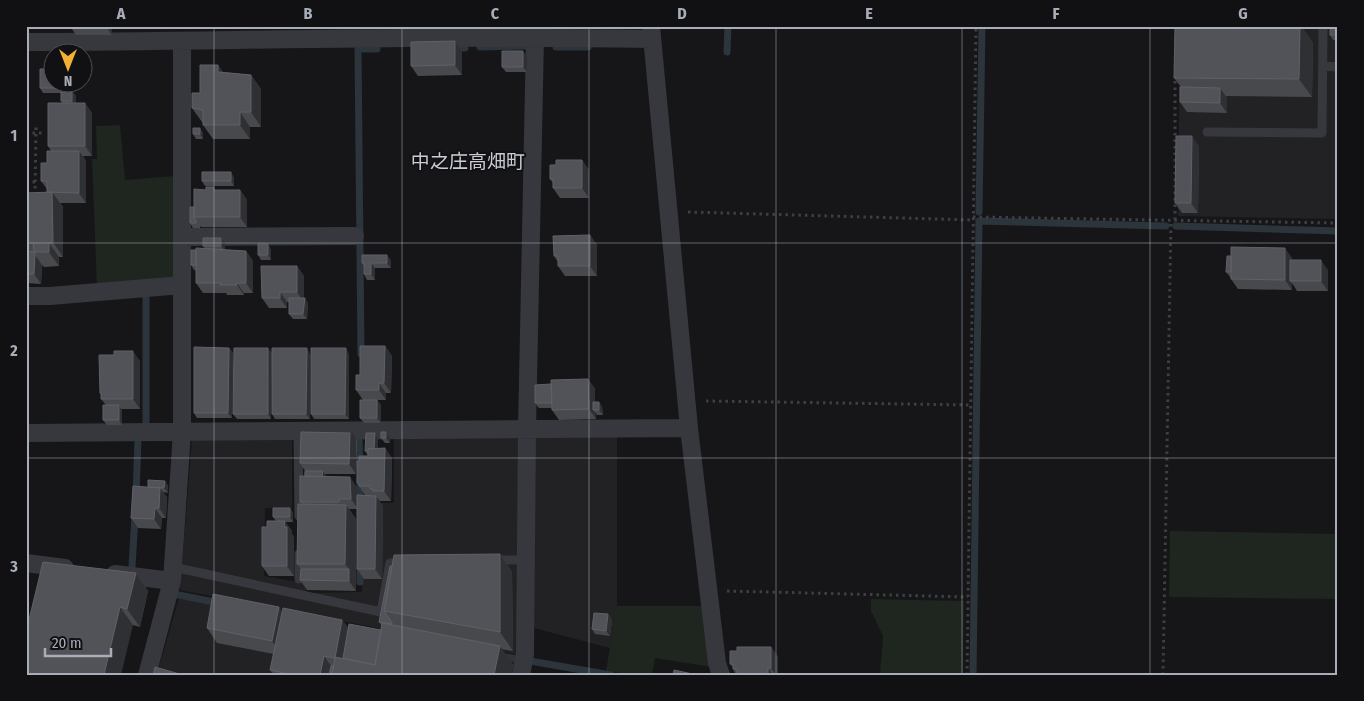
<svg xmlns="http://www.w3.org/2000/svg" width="1364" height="701" viewBox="0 0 1364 701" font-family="'Fira Sans Condensed','Noto Sans JP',sans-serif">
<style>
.built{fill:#222225}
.green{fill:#1e261f}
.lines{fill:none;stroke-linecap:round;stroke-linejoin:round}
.stream{stroke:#2c353c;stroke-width:7}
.path{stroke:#3d3f44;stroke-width:3;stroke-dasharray:2.5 4;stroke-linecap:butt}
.service{stroke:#37383d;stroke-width:9}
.minor{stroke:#37383d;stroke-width:18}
.wall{fill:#47494d}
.shaded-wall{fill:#2f3033}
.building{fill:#525359;stroke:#5f6168}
.grid{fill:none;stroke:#a8adb8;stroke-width:1;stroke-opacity:0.55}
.labels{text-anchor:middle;stroke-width:4;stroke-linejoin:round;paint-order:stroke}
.quarter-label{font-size:19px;fill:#c9ccd4;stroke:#111113}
.neatline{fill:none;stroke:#a8adb8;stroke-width:2}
.grid-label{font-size:16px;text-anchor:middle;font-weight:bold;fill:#a8adb8}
</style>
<rect width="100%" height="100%" fill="#161618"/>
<!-- built -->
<path class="built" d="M1180,26H1338V219L1178,216Z
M617,433V611L610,648L530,627L532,435Z
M517,435L522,441L519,655L180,590L192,439L292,438V508H265L264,576L292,581H306V593L362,592V503H394V436Z
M179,598L518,663L515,675H174L158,670Z"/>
<!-- green -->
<path class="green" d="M120,125L125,180L174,176L173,281L97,287L92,159H97L96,126Z
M1170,531L1338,534V599L1169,597Z
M871,599L964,601L963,675H880L883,636L871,611Z
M617,606H705L712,667L655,658L652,675H633L606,671Z"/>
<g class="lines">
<!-- stream -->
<path class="stream" d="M480,47L527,46
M556,47H588
M451,48H465
M727,52L728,26
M979,212L982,26
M1176,226L1338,231
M361,354L358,49H377
M146,423V295
M359,439L360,463
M360,479V503
M136,495L138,440
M132,567L135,515
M360,567V582
M179,595L219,603
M500,656L517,659
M530,661L611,675
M973,675L979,221L1166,226"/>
<!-- path -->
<path class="path" d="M26,133H45
M26,182H35
M35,195L36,126
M688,212L973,220
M973,217L1338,223
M1175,220V76
M706,401L971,405
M727,591L968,597
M967,675L976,26
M1163,675L1171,220"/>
<!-- service -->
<path class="service" d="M1323,66L1338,67
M1207,132L1322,133L1323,26
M298,432L299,516
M299,554V579
M494,560H526
M173,567L381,612L390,563H403"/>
<!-- minor -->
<path class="minor" d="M651,26L689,428L717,663L721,675
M26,42C235,41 444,35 652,39
M182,237L355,236
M26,296H50L182,285
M26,433L689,428
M26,563L65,568
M115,574L172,581
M147,675L172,581L182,432V41
M521,675L525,654L527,430L535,37"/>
</g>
<!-- wall -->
<path class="wall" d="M26,26H33V29H26Z
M70,26H112V35H76Z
M551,26H613V29L552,28Z
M1175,26H1301L1313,43L1312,97L1226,96L1227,98V113L1187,112L1180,102L1181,87L1174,78Z
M1338,26V40H1333L1330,35Z
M455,41L462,51V75L418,76L411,66Z
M527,56V72H506L502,67Z
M218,65L223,72L251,75L261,89V127H250V139H213L203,125V123L202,122L192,108Z
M66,82V92L72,91L76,96V103H85L92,113V156H83L86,161V203H60L63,207V257H59V266L44,267L42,265L41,284L26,283V193L47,192V189L41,181L51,151L48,146L62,103L61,101V93H43L40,88Z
M203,133V139H196L193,134Z
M1199,146L1198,213H1182L1175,203Z
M582,160L589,170V198H560L553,188V183L550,179L556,165Z
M234,177V186H205L202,181Z
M216,190H240L247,200V227H201L200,226V228H193L190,223L194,207Z
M590,235L597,245V276H565L558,266V262L554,256Z
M221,238L225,243V250L246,251L253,261V293H244V295H227L226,293H203L196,283V270H194L191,265L196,250L205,249L203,246Z
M271,249V260H261L258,255Z
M1292,258V260L1328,270V291H1297L1292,283V290L1238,289L1231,279V277H1230L1226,272Z
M391,260V268H375V280H367L364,274V266L362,263Z
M297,266L304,276V298L308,303L307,319H293L289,314V302H287V308H269L262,298Z
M385,346L392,356L391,393H386V400H377L381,405V423H364L360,418L363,400L356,390L360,375Z
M229,348L233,353L232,418H197L194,413Z
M268,348L271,419H237L233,414Z
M310,354V419H275L272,414Z
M349,354V419H314L311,414Z
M140,361V409H121L122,411V425H107L103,420L106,405L101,399V395L100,393Z
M588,379L595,389V402H599L602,407L603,415H597L596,413V419L559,420L552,410V408H539L535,403L551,384Z
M353,433L356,438L357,443L356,474H325L326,477L357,487V495H365L357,483L359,461L368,456L365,451L375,433L378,438V448H385L392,458L391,501H380L378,499L383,506L382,579H364L357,569V509H349L356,519V591L307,590L300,580L301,569L297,564L302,504L300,502L305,471L300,463Z
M381,438H390V443H385Z
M165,481L168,486V493L163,492L167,497L166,518H162L161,529L138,528L131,518L148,487Z
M290,508L293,513V522H285L292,531V534L294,537V576H269L262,566L267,527L276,521L273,517Z
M500,554L512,572L513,651L501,649L513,665L511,675H274L270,670L274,654L217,643L207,628L279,607L282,612L342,620L349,629L381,630L382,626L379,622L392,566Z
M136,573L148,591L140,627L133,625L26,675Z
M608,614L612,620L610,636L595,634L592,629Z
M771,647L778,657V675H736L733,669V667L730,664L737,651Z"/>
<!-- shaded-wall -->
<path class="shaded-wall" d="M106,26H112V35Z
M1300,26H1301L1313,43L1312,97L1299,79Z
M455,41L462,51V75L455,65Z
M523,51L527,56V72L523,67Z
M218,65L228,79L218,72Z
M251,75L261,89V127L251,112Z
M62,82H66V93L62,88Z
M1220,88L1227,98V113L1220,103Z
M72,91L76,96V106L72,101Z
M85,103L92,113V156L85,146Z
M240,112L250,127V139L240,125Z
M200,128L203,133V139L200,134Z
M1192,136L1199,146L1198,213L1191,203Z
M79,151L86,161V203L79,193Z
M582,160L589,170V198L582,188Z
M231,172L234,177V186L231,181Z
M240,190L247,200V227L240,217Z
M52,192L63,207V257L53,242Z
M590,235L597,245V276L590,266Z
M221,238L225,243V251L221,246Z
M49,243L59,257V266L49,252Z
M268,244L271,249V260L268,255Z
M1285,248L1292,258V281H1290L1292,283V290L1285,280Z
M246,251L253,261V293L246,283Z
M35,255L42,265L41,284L34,274Z
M387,255L391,260V268L387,263Z
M1321,260L1328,270V291L1321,281Z
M371,263L375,268V280L371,274Z
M297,266L304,276V302L297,292Z
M237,283L244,293V295L237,285Z
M280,292L287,302V308L280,298Z
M305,298L308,303L307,319L303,314Z
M385,346L392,356L391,393L384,383Z
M229,348L233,353L232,418L228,413Z
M268,348L272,353L271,419L268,414Z
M307,348L310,354V419L306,414Z
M346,348L349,354V419L345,414Z
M133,351L140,361V409L133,399Z
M588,379L595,389V410H593L596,413V419L589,409Z
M379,383L386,393V400L379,390Z
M377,400L381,405V423L377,418Z
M599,402L602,407L603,415L599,410Z
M119,405L122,411V425L119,420Z
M386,432L390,438V443L386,438Z
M350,433H353L356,438V474L349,464Z
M375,433L378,438V456L374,451Z
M385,448L392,458L391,501L384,491Z
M323,471L326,476V483L322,478Z
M350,477L357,487L358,509L351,499Z
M165,481L168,486V493L164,488Z
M160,488L167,497L166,518L159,508Z
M376,496L383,506L382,579L375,569Z
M346,505L356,519V591L349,581V569L345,564Z
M155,508L162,518L161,529L154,519Z
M290,508L293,513V522L290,517Z
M285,521L292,531V534L294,537V576L287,566Z
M500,554L512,572L513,651L500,632Z
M136,573L148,591L140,627L127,609Z
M120,607L133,625L121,675H104Z
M279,607L289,622L282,655L272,641Z
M608,614L612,620L610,636L606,631Z
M342,620L352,634L345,671L335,658Z
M500,646L513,665L511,675H494Z
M771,647L778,657V675H776L771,668Z
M324,656L334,670L333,675H320Z
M768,668L773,675H768Z"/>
<!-- building -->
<path class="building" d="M1175,26H1300L1299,79L1174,78Z
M1330,26H1338V35H1330Z
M455,41V65L411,66V42Z
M502,51H523V67H502Z
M200,65H218V72L251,75V112H240V125H203V110L192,108V93H200Z
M40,69H52V82H62V88H40Z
M1180,87L1220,88V103L1180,102Z
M72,91V101H61V92Z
M48,103H85V146H48Z
M193,128H200V134H193Z
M1176,136H1192L1191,203H1175Z
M47,151H79V193L47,192V181H41V163H47Z
M556,160H582V188H553V179H550V165H556Z
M202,172H231V181H202Z
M206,187H214V190H240V217H194V189L206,190Z
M52,192L53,242L49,243V252H34L33,243H26V193Z
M190,207H194V217L196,221V223H190Z
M590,235V266H558V256H554L553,236Z
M203,238H221V246H203Z
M258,244H268V255H258Z
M1231,247L1285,248V280L1231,279Z
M196,248L246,251V283H237V285H220L221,283H196Z
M191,250H196V265H191Z
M26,251L34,252L35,255L34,274H26Z
M362,255H387V263H371V274H364V263H362Z
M1227,256H1231V272H1226Z
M1290,260H1321V281H1290Z
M261,266H297V292H280V298H262Z
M289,298H305L303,314H289Z
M360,346H385L384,383H379V390H356V375H360Z
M194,347L229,348L228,413H194Z
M234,348H268V414H233Z
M272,348H307L306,414H272Z
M311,348H346L345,414H311Z
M114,351H133V399H101V393H100L99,355H114Z
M588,379L589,409L552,410L551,380Z
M551,384L552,403H535V385Z
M360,400H377V418H360Z
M593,402H599V410H593Z
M103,405H119V420H103Z
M301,432L350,433L349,464L300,463Z
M381,432H386V438H381Z
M366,433H375L374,448L368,449V451H365Z
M385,448L384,491H373V489H370V486H359V483H357V461H359V456H368V449Z
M305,471H323L322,477L305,476Z
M300,476L350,477L351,499H339V502H300Z
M148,480L165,481L164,488L148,487Z
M133,486L160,488L159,508H155L154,519L131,518Z
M357,495L376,496L375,569H357Z
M298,504L346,505L345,564H297Z
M273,508H290V517H273Z
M267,521H285L284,527H287V566H262V527H267Z
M500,554V632L384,611L394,555Z
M43,562L136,573L127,609L120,607L104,675H26V632Z
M390,566H392L384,611L392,623V624L379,622Z
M301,569H349V581L300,580Z
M213,594L279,607L272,641L207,628Z
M283,608L342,620L335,658L324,656L320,675H294L270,670Z
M594,613L608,614L606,631L592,629Z
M382,623L500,646L494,675H332L335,657L375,665Z
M349,624L381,630L375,665L343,658Z
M737,647H771V668H768V675H737V669H733V664H730V651H737Z
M331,666H333L332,675H329Z
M155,667L183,675H153Z
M674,670L697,675H673Z"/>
<!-- grid -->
<path class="grid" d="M214,26V675M402,26V675M589,26V675M776,26V675M962,26V675M1150,26V675M26,243H1338M26,458H1338"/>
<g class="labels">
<!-- quarter labels -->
<g class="quarter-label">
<text x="468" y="168">中之庄高畑町</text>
</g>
</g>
<!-- border -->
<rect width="1364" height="701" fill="none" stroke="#111113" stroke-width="55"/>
<!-- north arrow -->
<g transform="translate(68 68) rotate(180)"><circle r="24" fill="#111113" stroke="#4d4f55"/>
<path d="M0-4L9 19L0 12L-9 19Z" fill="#f2b134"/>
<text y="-8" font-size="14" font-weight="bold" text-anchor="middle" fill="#a8adb8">N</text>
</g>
<!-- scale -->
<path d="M45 648v8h66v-8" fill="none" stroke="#a8adb8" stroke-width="2.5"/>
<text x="52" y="648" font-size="15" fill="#a8adb8" stroke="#111113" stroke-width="4" paint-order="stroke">20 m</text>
<rect x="28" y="28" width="1308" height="646" class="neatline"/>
<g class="grid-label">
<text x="121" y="19">A</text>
<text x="308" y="19">B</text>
<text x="495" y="19">C</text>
<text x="682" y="19">D</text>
<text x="869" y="19">E</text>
<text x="1056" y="19">F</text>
<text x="1243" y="19">G</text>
<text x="14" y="141">1</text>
<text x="14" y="356">2</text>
<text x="14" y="572">3</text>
</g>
</svg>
